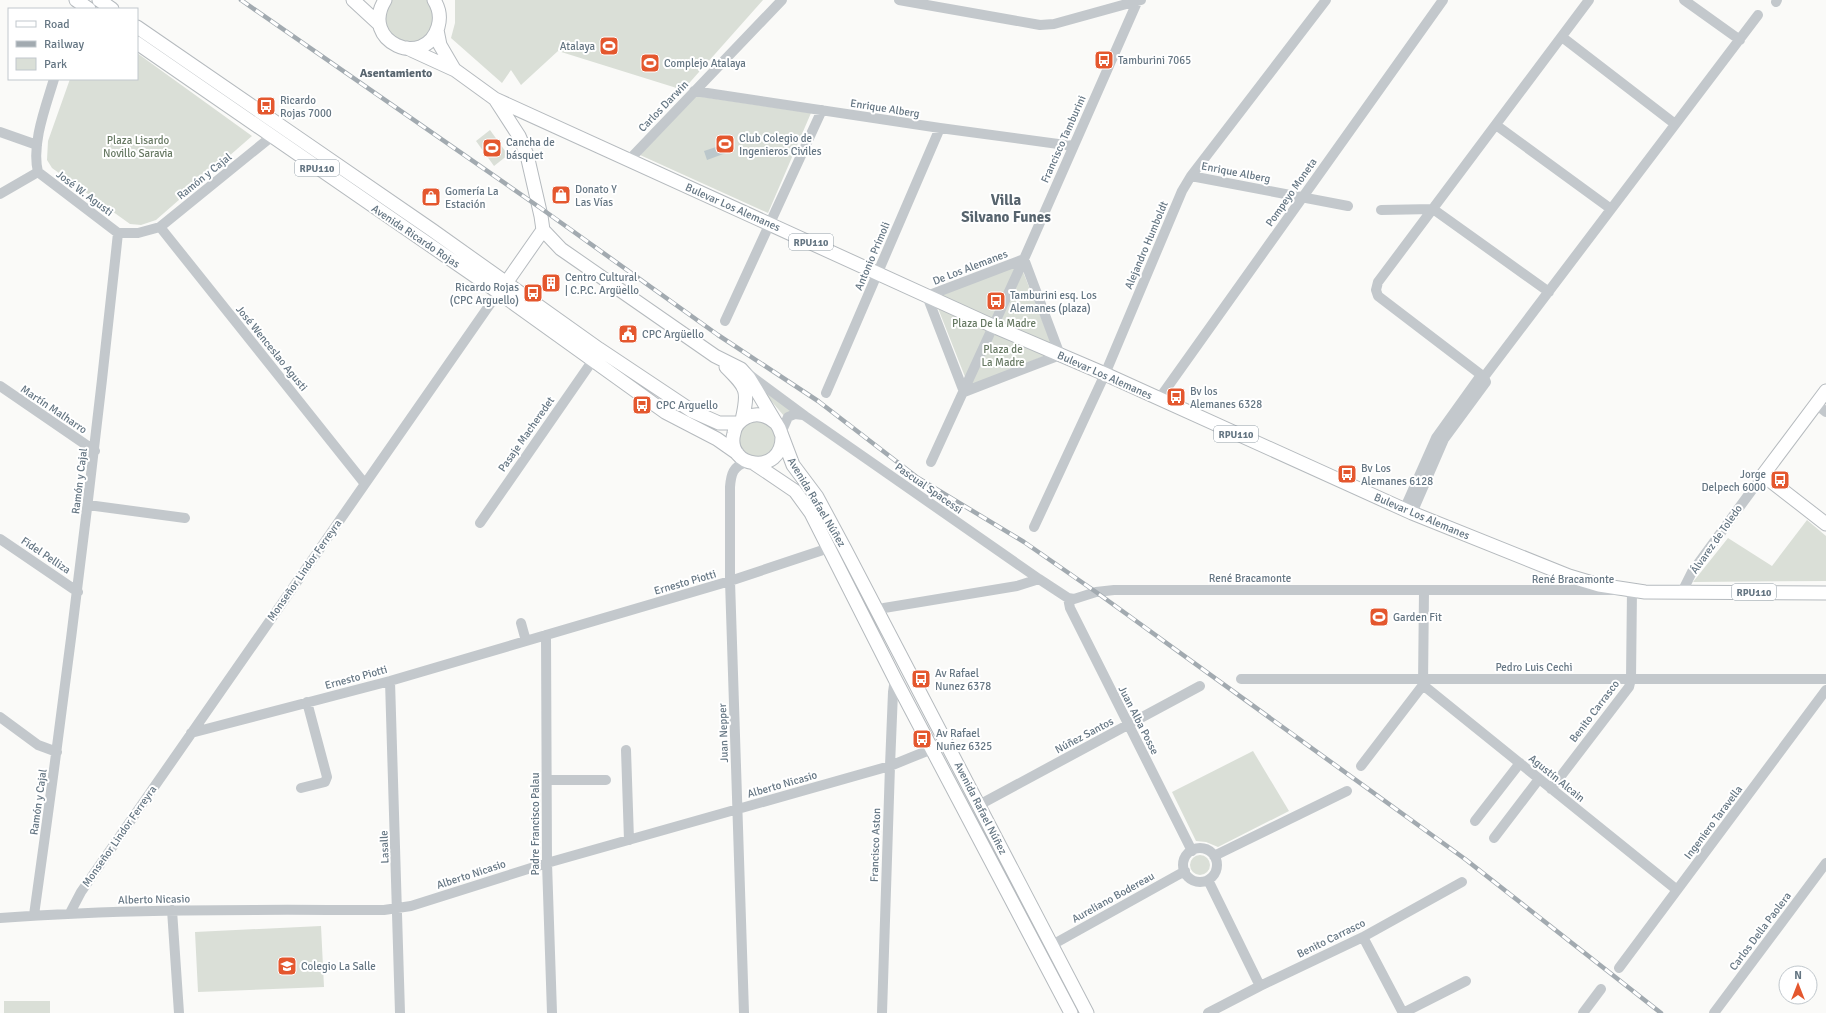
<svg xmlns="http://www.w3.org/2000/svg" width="1826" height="1013" viewBox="0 0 1826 1013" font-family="Signika,sans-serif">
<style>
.green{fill:#dadfd7}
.water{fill:#bbc7cb}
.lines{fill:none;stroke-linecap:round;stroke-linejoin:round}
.major-casing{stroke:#b5babe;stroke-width:15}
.minor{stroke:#c3c8cc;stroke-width:10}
.major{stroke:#fff;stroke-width:13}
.rail-casing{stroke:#a2aab0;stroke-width:4.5}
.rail{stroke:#fff;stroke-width:3;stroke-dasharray:9;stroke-linecap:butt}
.labels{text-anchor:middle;stroke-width:4;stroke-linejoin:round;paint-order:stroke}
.shield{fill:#fff;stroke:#939fa8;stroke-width:1}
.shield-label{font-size:10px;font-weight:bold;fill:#657683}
.poi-label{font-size:11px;fill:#657683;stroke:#fff;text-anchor:start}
.street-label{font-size:11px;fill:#657683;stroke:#fff}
.park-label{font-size:11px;fill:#687a64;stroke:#fff}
.neighbourhood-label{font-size:12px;font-weight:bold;fill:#57646e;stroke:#fff}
.district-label{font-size:15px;font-weight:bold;fill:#57646e;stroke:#fff}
</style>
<rect width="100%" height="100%" fill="#fafaf8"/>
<!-- green -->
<path class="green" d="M391,0H428L436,17L428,37L407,45L385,30L386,7Z
M455,0H763L683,90L558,51L521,85L511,70L502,83L451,38L455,23Z
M137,53L252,136L156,220L141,225L130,224L52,168L47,160L48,141L70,79H137Z
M696,96L811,113L768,213L640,155Z
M490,130L508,155L494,166L476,141Z
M1020,264L1053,348L1049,354L969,387L934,298Z
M761,389L794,411L784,416Z
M739 439a18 18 0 1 1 36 0a18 18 0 1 1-36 0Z
M1807,520L1826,536V581L1693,582L1728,538L1772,566Z
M1253,751L1289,811L1218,847L1206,842L1196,841L1172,792Z
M1190 865a10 10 0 1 1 20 0a10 10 0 1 1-20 0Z
M321,926L324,987L198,992L195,932Z
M4,1001H50V1013H4Z"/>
<!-- water -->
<path class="water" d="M722,145L726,153L707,160L704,151Z"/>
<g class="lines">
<defs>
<path id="major" d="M76,0L89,9
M99,0L112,9
M353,0L379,24
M385,0C359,42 425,70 438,27C441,17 439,8 434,0
M137,27L432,230L599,349L692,411L719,423H739
M437,30L440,45L454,69
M137,43L498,292L665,412L717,439L737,453
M407,48L455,70L495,99L519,136L527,155L541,216L543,230L561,249L715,356L741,369L749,378L779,428L793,465L817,497L845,549L1087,1013
M495,99L993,326L1105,374L1412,513L1569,576L1599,585L1645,592L1826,593
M506,283L543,230
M726,367C747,388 749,390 742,420
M1826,391L1763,475L1826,524
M776,423C768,416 758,412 747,417C741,420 735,426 734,433C724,468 783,477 782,436
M755,464L795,491L811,513L895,679L1071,1013"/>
</defs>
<!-- major casing -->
<use href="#major" class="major-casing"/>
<!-- minor -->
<path class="minor" d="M899,0L1040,25L1054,24L1141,0
M1684,0L1740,40
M1776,2L1777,0
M1562,37L1675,124
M694,91L940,128L1073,146
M1496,125L1611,209
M0,132L37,145
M629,160L782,0
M38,172L118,233
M38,172C31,144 46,106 54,79
M1191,176L1348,206
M0,194L38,172
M1381,210L1433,209L1549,292
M160,227L365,484
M118,233H138L160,227L271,137
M725,321L822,110
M747,373L805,416L1039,579L1068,598L1074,599L1096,592L1114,590H1632L1631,679L1629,687L1551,789
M0,386L95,451
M964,392L927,296L1024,259
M964,392L1060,355L1024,259
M826,393L940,128
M1159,399L1443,0
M1816,404L1826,412
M781,433L788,417L795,414L803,415
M931,462L1024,259L1138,0
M88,505L185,518
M1404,510L1436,438L1479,378L1484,377L1758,15
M1412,513L1444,439L1486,382L1484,377L1378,296L1376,290L1378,282L1589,0
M480,523L593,360
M1034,527L1105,374L1182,191L1191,176L1326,0
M0,539L78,592
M1682,592L1692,572L1763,475
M1068,598L1070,608L1192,851
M878,610L884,608L1017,586L1039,579
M521,623L526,641
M546,635L547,863L552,1013
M1241,679H1826
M390,681L400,1013
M1423,685L1677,890
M0,717L38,745L57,752
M191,733L390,681L730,581L829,548
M626,750L629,840
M1361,766L1423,685L1424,591
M547,780H606
M301,788L325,782L327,777L307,702
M979,805L1200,686
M1475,821L1520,763
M1494,838L1539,779
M1183 865a17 17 0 1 1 34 0a17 17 0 1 1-34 0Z
M1214,856L1347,791
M1208,880L1260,986
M172,910L179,1013
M70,913L81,892L502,287
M34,915C66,688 94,461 118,233
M0,918C128,908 256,910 384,910L411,906L547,863L890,766L932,749
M1363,937L1403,1013L1466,981
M1052,945L1185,871
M1619,968L1826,690
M744,1013L730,581V487C731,474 733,466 747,462
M882,1013L890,766L893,692L895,679
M1208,1013L1260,986L1363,937L1462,882
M1583,1013L1601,989
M1714,1013L1826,863"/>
<!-- major -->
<use href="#major" class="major"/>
<defs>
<path id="rail" d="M241,0L539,207L718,335L818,401L918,478L1024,542L1096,592L1465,859L1661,1013"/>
</defs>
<!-- rail casing -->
<use href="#rail" class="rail-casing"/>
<!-- rail -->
<use href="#rail" class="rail"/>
</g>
<!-- icons -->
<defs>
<symbol id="stadium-square" viewBox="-11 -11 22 22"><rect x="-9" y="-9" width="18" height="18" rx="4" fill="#e4572e" stroke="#fff"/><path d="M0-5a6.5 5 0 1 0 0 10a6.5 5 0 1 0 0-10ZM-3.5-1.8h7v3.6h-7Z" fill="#fff"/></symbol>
<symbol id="bus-square" viewBox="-11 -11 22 22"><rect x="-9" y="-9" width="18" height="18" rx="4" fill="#e4572e" stroke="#fff"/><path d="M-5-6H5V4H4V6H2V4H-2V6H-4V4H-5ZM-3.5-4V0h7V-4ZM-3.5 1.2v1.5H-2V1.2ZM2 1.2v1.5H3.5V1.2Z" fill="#fff"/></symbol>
<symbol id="shop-square" viewBox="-11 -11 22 22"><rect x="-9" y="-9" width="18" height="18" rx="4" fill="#e4572e" stroke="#fff"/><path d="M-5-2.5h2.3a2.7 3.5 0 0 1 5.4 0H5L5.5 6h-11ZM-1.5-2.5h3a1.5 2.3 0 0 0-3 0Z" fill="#fff"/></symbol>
<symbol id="building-square" viewBox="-11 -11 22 22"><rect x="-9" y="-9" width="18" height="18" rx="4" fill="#e4572e" stroke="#fff"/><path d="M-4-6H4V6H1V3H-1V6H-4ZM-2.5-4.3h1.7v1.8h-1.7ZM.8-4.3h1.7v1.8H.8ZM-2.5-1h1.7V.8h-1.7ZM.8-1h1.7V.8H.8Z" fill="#fff"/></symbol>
<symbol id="civic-square" viewBox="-11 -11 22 22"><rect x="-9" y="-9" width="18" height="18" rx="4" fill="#e4572e" stroke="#fff"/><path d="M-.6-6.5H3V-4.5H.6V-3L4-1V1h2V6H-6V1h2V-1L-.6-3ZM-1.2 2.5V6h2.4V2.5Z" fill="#fff"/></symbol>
<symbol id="school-square" viewBox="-11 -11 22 22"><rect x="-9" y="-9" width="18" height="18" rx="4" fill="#e4572e" stroke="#fff"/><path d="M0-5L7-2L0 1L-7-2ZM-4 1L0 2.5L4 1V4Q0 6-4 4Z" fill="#fff"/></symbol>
</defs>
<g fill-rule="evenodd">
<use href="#stadium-square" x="598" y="35" width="22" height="22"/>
<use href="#bus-square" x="1093" y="49" width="22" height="22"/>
<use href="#stadium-square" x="639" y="52" width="22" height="22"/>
<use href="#bus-square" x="255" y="95" width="22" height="22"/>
<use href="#stadium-square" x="714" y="133" width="22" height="22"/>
<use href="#stadium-square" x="481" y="137" width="22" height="22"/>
<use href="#shop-square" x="550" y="184" width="22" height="22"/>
<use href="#shop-square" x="420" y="186" width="22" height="22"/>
<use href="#building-square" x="540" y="272" width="22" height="22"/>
<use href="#bus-square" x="522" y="282" width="22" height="22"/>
<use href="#bus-square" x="985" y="290" width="22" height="22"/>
<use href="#civic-square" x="617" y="323" width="22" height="22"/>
<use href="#bus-square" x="1165" y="386" width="22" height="22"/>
<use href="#bus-square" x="631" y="394" width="22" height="22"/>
<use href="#bus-square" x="1336" y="463" width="22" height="22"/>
<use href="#bus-square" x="1769" y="469" width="22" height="22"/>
<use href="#stadium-square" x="1368" y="606" width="22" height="22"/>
<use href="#bus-square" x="910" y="668" width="22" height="22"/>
<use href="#bus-square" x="911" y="728" width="22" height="22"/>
<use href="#school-square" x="276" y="955" width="22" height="22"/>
</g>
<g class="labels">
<!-- shield labels -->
<g class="shield">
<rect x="295" y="160" width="44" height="16" rx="3"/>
<rect x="789" y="234" width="44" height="16" rx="3"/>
<rect x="1214" y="426" width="44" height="16" rx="3"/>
<rect x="1732" y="584" width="44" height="16" rx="3"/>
</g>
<g class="shield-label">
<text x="317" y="172">RPU110</text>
<text x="811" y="246">RPU110</text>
<text x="1236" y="438">RPU110</text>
<text x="1754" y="596">RPU110</text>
</g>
<!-- poi labels -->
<g class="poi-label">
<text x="595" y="50" text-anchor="end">Atalaya</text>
<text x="1118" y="64">Tamburini 7065</text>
<text x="664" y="67">Complejo Atalaya</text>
<text x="280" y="104">Ricardo<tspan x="280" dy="13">Rojas 7000</tspan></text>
<text x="739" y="142">Club Colegio de<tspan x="739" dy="13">Ingenieros Civiles</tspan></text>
<text x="506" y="146">Cancha de<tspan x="506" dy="13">básquet</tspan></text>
<text x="575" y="193">Donato Y<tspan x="575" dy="13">Las Vías</tspan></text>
<text x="445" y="195">Gomería La<tspan x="445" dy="13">Estación</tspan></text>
<text x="565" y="281">Centro Cultural<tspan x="565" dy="13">| C.P.C. Argüello</tspan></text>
<text x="519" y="291" text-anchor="end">Ricardo Rojas<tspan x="519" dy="13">(CPC Arguello)</tspan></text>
<text x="1010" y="299">Tamburini esq. Los<tspan x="1010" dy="13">Alemanes (plaza)</tspan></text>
<text x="642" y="338">CPC Argüello</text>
<text x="1190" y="395">Bv los<tspan x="1190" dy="13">Alemanes 6328</tspan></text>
<text x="656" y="409">CPC Arguello</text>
<text x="1361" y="472">Bv Los<tspan x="1361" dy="13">Alemanes 6128</tspan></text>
<text x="1766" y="478" text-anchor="end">Jorge<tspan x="1766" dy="13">Delpech 6000</tspan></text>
<text x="1393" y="621">Garden Fit</text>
<text x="935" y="677">Av Rafael<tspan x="935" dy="13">Nunez 6378</tspan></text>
<text x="936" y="737">Av Rafael<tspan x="936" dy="13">Nuñez 6325</tspan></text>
<text x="301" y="970">Colegio La Salle</text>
</g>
<!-- street labels -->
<g class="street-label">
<text transform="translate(663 106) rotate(-46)" y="4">Carlos Darwin</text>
<text transform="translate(885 108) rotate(9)" y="4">Enrique Alberg</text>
<text transform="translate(1063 139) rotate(-66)" y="4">Francisco Tamburini</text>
<text transform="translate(1236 172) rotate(11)" y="4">Enrique Alberg</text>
<text transform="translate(204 176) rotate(-39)" y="4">Ramón y Cajal</text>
<text transform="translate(1291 192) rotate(-55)" y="4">Pompeyo Moneta</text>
<text transform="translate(85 193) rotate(37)" y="4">José W. Agusti</text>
<text transform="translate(733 207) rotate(24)" y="4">Bulevar Los Alemanes</text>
<text transform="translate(416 236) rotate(34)" y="4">Avenida Ricardo Rojas</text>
<text transform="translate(1146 245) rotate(-67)" y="4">Alejandro Humboldt</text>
<text transform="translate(872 256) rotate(-67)" y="4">Antonio Prímoli</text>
<text transform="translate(970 267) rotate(-21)" y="4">De Los Alemanes</text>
<text transform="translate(272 348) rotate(51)" y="4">José Wenceslao Agusti</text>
<text transform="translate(1105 375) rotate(24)" y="4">Bulevar Los Alemanes</text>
<text transform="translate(54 409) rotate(34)" y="4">Martín Malharro</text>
<text transform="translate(526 434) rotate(-55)" y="4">Pasaje Macheredet</text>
<text transform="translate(79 481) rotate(-83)" y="4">Ramón y Cajal</text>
<text transform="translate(929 488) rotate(35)" y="4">Pascual Spacessi</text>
<text transform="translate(817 502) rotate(59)" y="4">Avenida Rafael Núñez</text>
<text transform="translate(1422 516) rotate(23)" y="4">Bulevar Los Alemanes</text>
<text transform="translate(1716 539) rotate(-55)" y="4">Álvarez de Toledo</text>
<text transform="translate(46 555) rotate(34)" y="4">Fidel Pelliza</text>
<text transform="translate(304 570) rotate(-55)" y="4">Monseñor Lindor Ferreyra</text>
<text x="1250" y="582">René Bracamonte</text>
<text x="1573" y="583">René Bracamonte</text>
<text transform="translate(685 582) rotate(-16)" y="4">Ernesto Piotti</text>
<text x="1534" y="671">Pedro Luis Cechi</text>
<text transform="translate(356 677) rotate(-15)" y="4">Ernesto Piotti</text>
<text transform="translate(1594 711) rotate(-53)" y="4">Benito Carrasco</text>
<text transform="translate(1139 720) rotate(63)" y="4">Juan Alba Posse</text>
<text transform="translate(723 733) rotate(-92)" y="4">Juan Nepper</text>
<text transform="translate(1084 735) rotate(-28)" y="4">Núñez Santos</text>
<text transform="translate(1557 778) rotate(39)" y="4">Agustín Alcain</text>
<text transform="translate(782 784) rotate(-16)" y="4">Alberto Nicasio</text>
<text transform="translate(38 802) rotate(-82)" y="4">Ramón y Cajal</text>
<text transform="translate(981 808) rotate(63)" y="4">Avenida Rafael Núñez</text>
<text transform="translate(1713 822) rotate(-53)" y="4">Ingeniero Taravella</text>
<text transform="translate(535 824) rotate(-90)" y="4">Padre Francisco Palau</text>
<text transform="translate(119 836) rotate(-55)" y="4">Monseñor Lindor Ferreyra</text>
<text transform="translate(875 845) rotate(-88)" y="4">Francisco Aston</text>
<text transform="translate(384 847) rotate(-92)" y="4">Lasalle</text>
<text transform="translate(471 874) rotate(-18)" y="4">Alberto Nicasio</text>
<text transform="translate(1113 897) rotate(-29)" y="4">Aureliano Bodereau</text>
<text transform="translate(154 899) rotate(-1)" y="4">Alberto Nicasio</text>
<text transform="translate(1760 931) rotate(-53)" y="4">Carlos Della Paolera</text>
<text transform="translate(1331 938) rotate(-26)" y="4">Benito Carrasco</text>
</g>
<!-- park labels -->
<g class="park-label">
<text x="138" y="144">Plaza Lisardo<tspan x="138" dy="13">Novillo Saravia</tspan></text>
<text x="994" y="327">Plaza De la Madre</text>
<text x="1003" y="353">Plaza de<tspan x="1003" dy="13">La Madre</tspan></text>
</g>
<!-- neighbourhood labels -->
<g class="neighbourhood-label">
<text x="396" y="77">Asentamiento</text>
</g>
<!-- district labels -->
<g class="district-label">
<text x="1006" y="205">Villa<tspan x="1006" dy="17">Silvano Funes</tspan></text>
</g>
</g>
<!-- legend -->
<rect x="8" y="8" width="130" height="72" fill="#ffffff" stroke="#c1c8cd"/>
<rect x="16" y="21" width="20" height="6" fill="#ffffff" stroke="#c1c8cd"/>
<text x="44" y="28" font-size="12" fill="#657683">Road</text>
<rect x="16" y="41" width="20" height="6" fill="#a2aab0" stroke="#c1c8cd"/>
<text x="44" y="48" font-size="12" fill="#657683">Railway</text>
<rect x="16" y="58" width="20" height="12" fill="#dadfd7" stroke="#c1c8cd"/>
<text x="44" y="68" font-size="12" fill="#657683">Park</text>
<!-- north arrow -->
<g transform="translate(1798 985)"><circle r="19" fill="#ffffff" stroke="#c1c8cd"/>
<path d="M0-3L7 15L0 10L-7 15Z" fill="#e4572e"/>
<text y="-6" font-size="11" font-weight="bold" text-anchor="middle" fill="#657683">N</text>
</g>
</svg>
